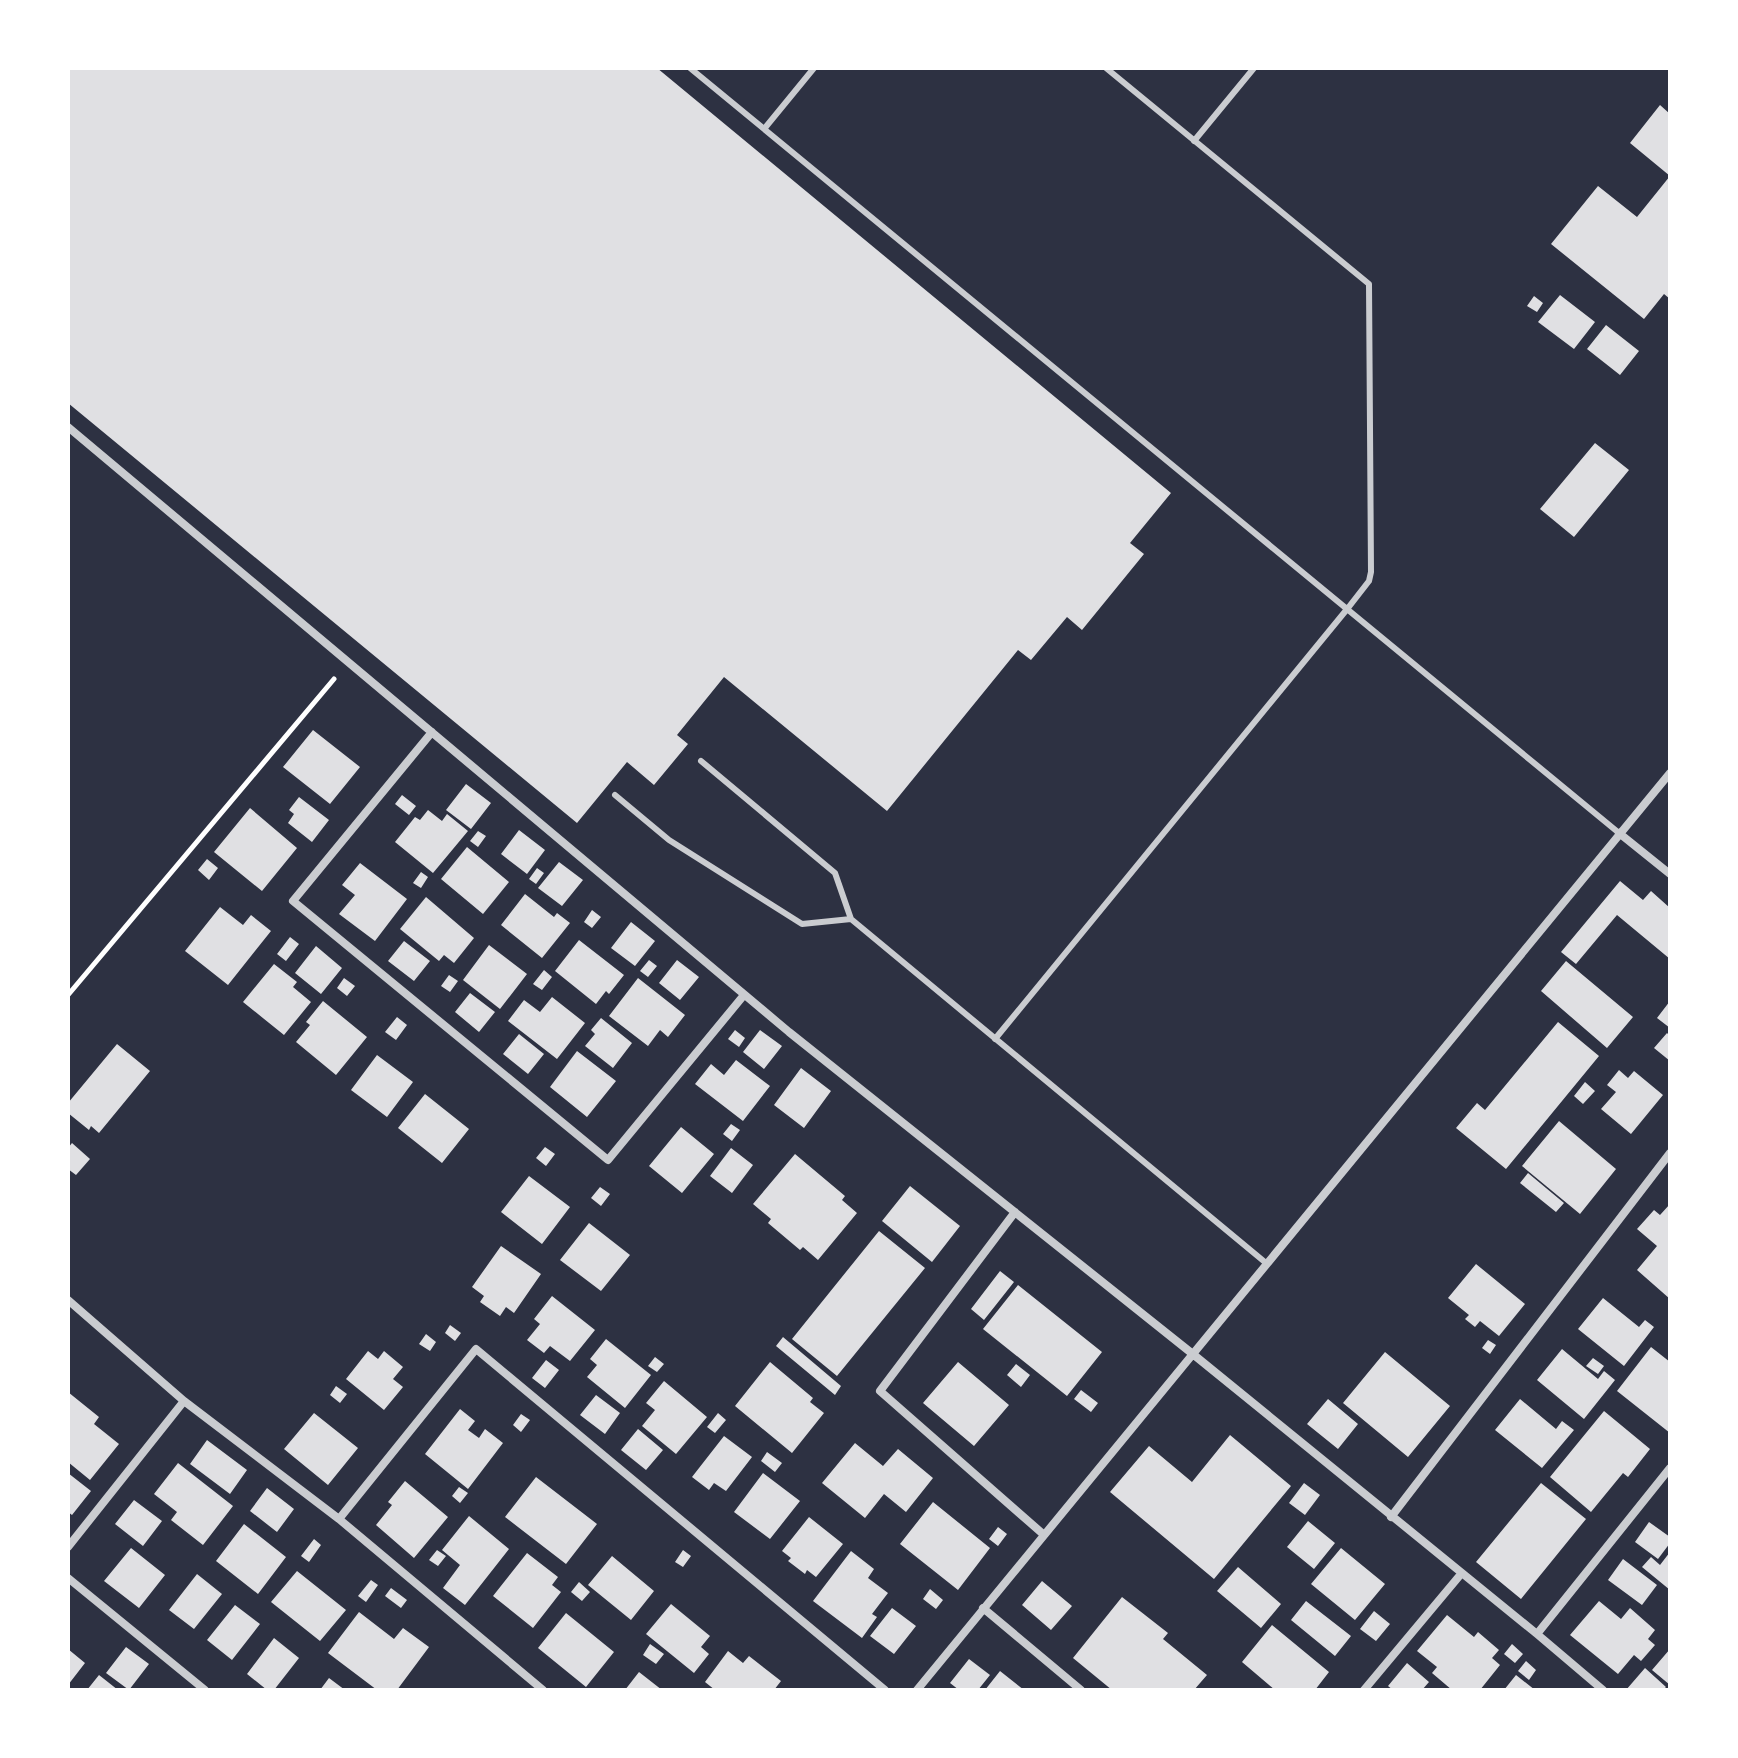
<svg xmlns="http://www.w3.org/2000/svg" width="1738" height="1758" viewBox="0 0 1738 1758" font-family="'Libre Baskerville',serif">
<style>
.building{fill:#e0e0e3}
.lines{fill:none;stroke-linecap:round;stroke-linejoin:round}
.path{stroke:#fff;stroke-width:5}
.service{stroke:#caccd0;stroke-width:6}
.minor{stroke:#caccd0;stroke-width:8}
</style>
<rect width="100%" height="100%" fill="#2d3142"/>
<!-- building -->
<path class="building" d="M68,68H657L1171,493L1130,543L1144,554L1082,630L1067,617L1031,660L1018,650L887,811L724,677L677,735L688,744L654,785L627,762L577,823L68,403Z
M1660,105L1670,114V176L1630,143Z
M1670,176V299L1664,294L1644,319L1551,244L1598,186L1637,217Z
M1560,295L1595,322L1574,349L1538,322Z
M1534,296L1543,303L1537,312L1527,306Z
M1606,325L1639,351L1620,375L1587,349Z
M1595,443L1629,470L1574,537L1540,509Z
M313,730L360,767L330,804L283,767Z
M466,784L491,803L471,829L446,810Z
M402,795L416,806L409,815L395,804Z
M299,797L329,820L312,842L288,823L294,814L289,810Z
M250,808L297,848L262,891L214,852Z
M428,810L442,821L447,814L468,831L433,873L395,842L415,817L420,820Z
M519,830L545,850L527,874L501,854Z
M478,831L486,836L478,847L470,841Z
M467,847L509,882L483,914L441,879Z
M207,859L218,868L209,880L198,870Z
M559,862L583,880L562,906L538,888Z
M360,863L407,899L375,941L339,914L355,895L342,885Z
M537,868L544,873L536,884L529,879Z
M421,872L428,877L421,888L413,883Z
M1620,881L1643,900L1651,891L1670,908V959L1617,915L1576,964L1561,952Z
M525,894L554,917L557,913L570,923L542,958L501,925Z
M426,897L474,938L454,963L444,955L439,961L400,929Z
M220,907L243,925L251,915L271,931L228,985L185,951Z
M592,910L601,917L592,928L584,922Z
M631,922L655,941L635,966L611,948Z
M290,937L299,944L286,961L277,954Z
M579,940L624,975L609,994L606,991L596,1004L555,971Z
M404,941L430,961L414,981L388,961Z
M489,945L527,974L500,1009L463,980Z
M316,946L342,968L321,994L295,973Z
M649,960L657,966L648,977L640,971Z
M677,960L699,977L680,1000L659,983Z
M1566,961L1633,1017L1607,1048L1541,991Z
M274,964L297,982L293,987L311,1002L284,1035L243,1002Z
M544,970L552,977L542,990L533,984Z
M449,975L458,981L450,992L441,986Z
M344,978L355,986L347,996L337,988Z
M638,978L685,1015L668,1037L660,1030L648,1046L609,1016Z
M470,993L495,1012L479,1032L455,1012Z
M552,997L585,1023L557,1059L508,1021L524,1000L540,1012Z
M323,1001L367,1037L336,1075L296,1042L310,1025L306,1022Z
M1670,1001V1028L1657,1018Z
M397,1017L407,1025L396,1040L385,1032Z
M601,1018L632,1043L613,1068L585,1046L595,1034L591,1030Z
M1558,1022L1599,1056L1506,1169L1456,1128L1477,1103L1485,1110Z
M735,1030L745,1038L739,1047L728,1039Z
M760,1030L782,1046L764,1069L743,1052Z
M1667,1033L1670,1036V1061L1654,1048Z
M519,1034L544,1054L528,1074L503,1054Z
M117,1044L150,1071L99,1133L91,1126L89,1130L68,1113V1103Z
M577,1051L616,1081L587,1117L550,1087Z
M377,1055L413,1082L387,1117L351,1090Z
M736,1060L770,1086L743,1121L695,1084L711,1064L724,1075Z
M801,1068L831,1091L804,1128L774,1105Z
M1619,1070L1628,1078L1634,1071L1663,1095L1631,1134L1601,1109L1616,1092L1607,1085Z
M1585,1082L1595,1091L1583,1104L1574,1096Z
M425,1094L469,1129L442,1163L398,1128Z
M1559,1121L1616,1169L1580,1214L1522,1166Z
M731,1124L740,1130L732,1141L723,1134Z
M681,1127L714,1154L682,1193L649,1166Z
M72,1143L90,1159L76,1175L68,1169V1148Z
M545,1147L555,1154L546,1166L536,1158Z
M731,1148L753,1165L732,1193L710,1176Z
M795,1154L845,1196L842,1200L857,1213L818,1260L803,1247L800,1250L768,1223L771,1219L753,1204Z
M1528,1173L1564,1203L1556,1212L1520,1183Z
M529,1176L570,1207L542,1244L501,1212Z
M910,1186L960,1226L932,1262L882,1221Z
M600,1187L610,1194L601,1206L591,1198Z
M1670,1204V1299L1637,1270L1657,1246L1637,1229L1654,1210L1660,1215Z
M589,1223L630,1255L601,1291L560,1260Z
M879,1231L925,1268L837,1376L792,1339Z
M501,1246L541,1274L514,1313L506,1307L500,1316L480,1302L484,1296L472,1287Z
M1476,1264L1525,1304L1499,1336L1480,1321L1475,1327L1465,1319L1469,1315L1448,1298Z
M1000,1271L1014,1282L984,1320L971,1309Z
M1018,1285L1102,1352L1067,1396L983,1329Z
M552,1296L595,1330L570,1361L550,1346L544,1353L527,1340L540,1324L534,1319Z
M1603,1298L1639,1327L1645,1320L1654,1327L1624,1366L1578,1329Z
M450,1325L461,1333L455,1341L445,1333Z
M426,1334L436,1342L430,1351L419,1344Z
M783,1337L841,1386L835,1395L776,1346Z
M606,1339L651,1375L625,1408L587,1377L597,1365L590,1359Z
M1488,1340L1496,1345L1490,1354L1482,1348Z
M1651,1347L1670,1362V1433L1617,1391Z
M1562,1349L1598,1379L1604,1371L1615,1380L1584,1419L1537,1380Z
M368,1351L378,1359L384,1351L403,1367L393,1379L403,1387L384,1410L346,1379Z
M1385,1352L1450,1406L1408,1457L1343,1403Z
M655,1357L664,1364L657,1372L648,1366Z
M1593,1358L1604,1366L1598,1374L1586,1366Z
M546,1360L559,1370L545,1388L532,1378Z
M770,1362L813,1398L810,1402L824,1413L792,1453L735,1406Z
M958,1362L1009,1405L974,1446L923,1403Z
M1016,1364L1030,1375L1021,1387L1007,1375Z
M664,1381L707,1417L676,1454L642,1426L655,1410L646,1403Z
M336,1386L347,1394L340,1403L330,1395Z
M1081,1390L1098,1403L1091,1412L1074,1399Z
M68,1392L99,1417L94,1424L119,1444L90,1480L68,1462Z
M596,1395L620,1413L605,1434L580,1415Z
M1328,1399L1358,1424L1338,1449L1307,1424Z
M1520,1399L1556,1429L1562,1421L1574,1430L1542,1468L1495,1430Z
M460,1409L475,1421L468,1430L479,1438L485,1429L503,1443L468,1489L425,1454Z
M1604,1411L1650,1449L1628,1477L1623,1473L1591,1512L1550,1477Z
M314,1413L358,1448L328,1485L284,1449Z
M718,1413L726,1420L715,1433L707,1427Z
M521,1414L530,1420L521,1432L513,1425Z
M638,1429L663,1450L646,1470L621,1450Z
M1230,1435L1291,1486L1214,1579L1110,1492L1149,1446L1192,1482Z
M724,1436L752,1457L726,1491L714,1483L709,1490L692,1477Z
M207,1440L247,1470L230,1494L190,1464Z
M855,1443L883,1466L898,1449L933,1478L906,1512L884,1494L865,1518L822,1483Z
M767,1452L782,1463L775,1472L761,1461Z
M178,1463L233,1506L203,1545L171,1520L177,1512L154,1494Z
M68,1473L91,1491L72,1515L68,1512Z
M763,1473L800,1501L770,1539L734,1512Z
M536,1477L597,1524L566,1564L505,1517Z
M405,1481L448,1517L414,1558L376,1525L392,1505L388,1502Z
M1304,1483L1320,1495L1305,1515L1289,1503Z
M1541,1483L1586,1519L1521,1599L1476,1562Z
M459,1487L468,1493L460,1503L452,1496Z
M267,1488L294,1509L277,1532L250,1511Z
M134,1500L162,1521L143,1546L115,1524Z
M933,1502L990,1548L958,1590L900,1544Z
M469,1516L509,1549L465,1605L443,1588L460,1565L442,1550Z
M809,1517L843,1544L816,1577L807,1570L805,1574L788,1561L791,1558L782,1551Z
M1308,1521L1335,1543L1314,1569L1287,1547Z
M1649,1522L1670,1537V1543L1658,1559L1635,1542Z
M244,1524L286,1557L258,1594L216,1561Z
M998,1527L1007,1534L998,1546L989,1539Z
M314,1539L321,1545L309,1562L301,1556Z
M131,1548L165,1575L139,1608L104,1581Z
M1341,1548L1385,1584L1355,1620L1311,1584Z
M437,1550L446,1556L438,1566L429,1560Z
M683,1550L691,1556L683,1567L675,1562Z
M851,1551L874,1569L868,1578L888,1593L872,1614L877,1617L862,1638L813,1601Z
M1670,1552V1590L1642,1567L1651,1557L1660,1565Z
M527,1553L558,1577L552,1585L561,1592L533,1628L493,1596Z
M612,1556L654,1591L631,1620L588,1585Z
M1623,1559L1657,1585L1642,1605L1608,1580Z
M1238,1567L1281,1604L1261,1628L1217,1591Z
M297,1571L346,1610L320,1641L271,1602Z
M197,1574L222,1594L194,1629L169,1610Z
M371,1580L378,1585L366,1602L358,1596Z
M1042,1581L1072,1606L1051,1630L1022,1605Z
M579,1582L590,1592L582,1601L571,1592Z
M391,1588L407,1600L401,1608L385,1596Z
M930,1589L943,1600L936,1609L923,1599Z
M1122,1597L1168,1633L1163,1639L1207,1675L1194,1690H1112L1073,1658Z
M1306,1601L1351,1636L1335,1656L1291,1620Z
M1599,1601L1621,1619L1630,1608L1655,1630L1648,1639L1655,1645L1641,1661L1634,1655L1618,1674L1570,1635Z
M671,1604L710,1636L701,1647L709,1654L694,1673L646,1634Z
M235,1605L260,1624L232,1660L207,1640Z
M892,1608L916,1626L894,1654L870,1636Z
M1374,1611L1390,1624L1376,1641L1360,1629Z
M359,1612L394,1639L403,1628L429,1647L397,1690H377L328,1653Z
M566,1613L614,1652L586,1687L538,1648Z
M1447,1615L1474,1637L1478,1632L1499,1650L1492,1658L1500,1665L1480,1690H1452L1432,1673L1437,1667L1417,1651Z
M1272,1625L1329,1672L1315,1690H1275L1242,1662Z
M274,1638L299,1658L274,1690H267L247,1674Z
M650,1644L664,1654L656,1664L643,1655Z
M1512,1644L1523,1654L1515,1663L1504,1654Z
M126,1647L149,1664L129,1690L106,1673Z
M68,1649L85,1663L68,1685Z
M1670,1649V1685L1652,1670Z
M728,1651L743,1663L749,1656L781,1681L774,1690H715L705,1682Z
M969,1659L990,1675L978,1690H959L950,1683Z
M1526,1661L1536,1670L1529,1680L1518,1671Z
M1407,1663L1429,1682L1422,1690H1393L1388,1686Z
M1645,1668L1666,1687L1663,1690H1626Z
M1000,1671L1024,1690H985Z
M639,1672L662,1690H625Z
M99,1675L118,1690H87Z
M1516,1675L1535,1690H1504Z
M329,1678L345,1690H320Z"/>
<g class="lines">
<!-- path -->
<path class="path" d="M68,995L334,679"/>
<!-- service -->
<path class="service" d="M690,68L1619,833
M764,129L814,68
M1194,141L1254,68
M701,761L835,873L851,919L1266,1263
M615,795L669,840L802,924L851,919
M995,1039L1348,608L1369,581L1371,572L1369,284L1106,68"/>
<!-- minor -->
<path class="minor" d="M68,427L789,1032L1194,1355L1537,1634L1603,1690
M432,732L293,901L608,1160L744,995
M1619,833L1670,874
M1015,1212L880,1391L1043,1534
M68,1300L184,1401L339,1519L543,1690
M1391,1517L1670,1153
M339,1519L476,1349L885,1690
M68,1547L184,1401
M68,1578L205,1690
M983,1608L1081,1690
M1537,1634L1670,1468
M917,1690L1670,773
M1364,1690L1461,1574"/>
</g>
<!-- border -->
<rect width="1738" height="1758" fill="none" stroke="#ffffff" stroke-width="140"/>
</svg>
